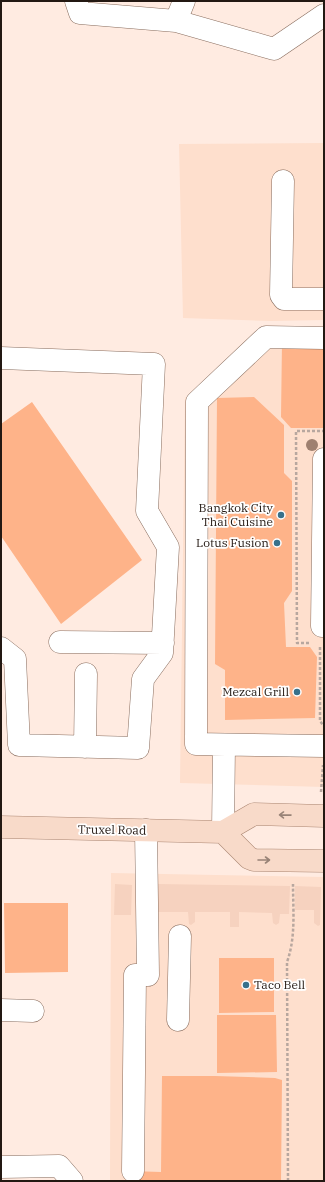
<svg xmlns="http://www.w3.org/2000/svg" width="325" height="1182" viewBox="0 0 325 1182" font-family="'IBM Plex Serif',serif">
<style>
.built{fill:#fedfcd}
.green{fill:#f6d2bf}
.building{fill:#feb389}
.lines{fill:none;stroke-linecap:round;stroke-linejoin:round}
.minor-casing{stroke:#896d5e;stroke-width:23}
.major-casing{stroke:#ab8672;stroke-width:23}
.path{stroke:#b8a79f;stroke-width:2.5;stroke-dasharray:3 2;stroke-linecap:butt}
.minor{stroke:#fff;stroke-width:22}
.major{stroke:#f8dac9;stroke-width:22}
.tree{fill:#9e8070}
.oneway{stroke:#988377}
.poi-dot{fill:#38718b;stroke:#fff;stroke-width:1.5}
.labels{text-anchor:middle;stroke-width:3.5;stroke-linejoin:round;paint-order:stroke}
.poi-label{font-size:12px;fill:#231812;stroke:#fff;text-anchor:end}
.street-label{font-size:12px;fill:#231812;stroke:#fff}
</style>
<rect width="100%" height="100%" fill="#ffebe1"/>
<!-- built -->
<path class="built" d="M324,143V320L271,321L183,318L179,144Z
M253,345H324V787L180,783L185,398Z
M111,873L324,877V1181H110Z"/>
<!-- green -->
<path class="green" d="M115,884L132,885L131,915H114Z
M158,884L290,886L289,914H280L279,923L276,925L273,923L272,913L239,912V927H230V912H195V922L191,925L189,924L188,912H157Z
M295,886L321,887L320,925L318,926L314,923V910H295Z"/>
<!-- building -->
<path class="building" d="M282,342H324V428H291L281,417Z
M254,397L284,425V473L292,481V591L284,603L286,647H310L317,657L315,718L225,720V670L215,664L217,398Z
M32,402L142,560L61,624L1,536V424Z
M4,903H68V972L5,973Z
M219,958H274V1012L219,1013Z
M217,1015H276L277,1072L217,1073Z
M162,1076H215L275,1078L282,1080L281,1181H130V1171L161,1172Z"/>
<g class="lines">
<defs>
<path id="minor" d="M76,1L80,13L176,21L274,49L324,15
M176,21L184,1
M283,181L281,295L284,299H324
M324,338L266,337L197,402L196,744L324,746
M1,358L154,364L147,511L168,547L162,653L143,679L138,748L19,745L15,659L1,648
M324,459L322,626H324
M60,642L163,643
M85,747L86,674
M223,832L224,745
M1,1010L33,1011
M178,1020L180,936
M1,1167L59,1166L72,1181
M133,1171L135,975H148L146,830"/>
<path id="major" d="M1,827L223,832L254,814L324,816
M223,832L249,858L254,860L324,861"/>
</defs>
<!-- minor casing -->
<use href="#minor" class="minor-casing"/>
<!-- major casing -->
<use href="#major" class="major-casing"/>
<!-- path -->
<path class="path" d="M309,643H297L296,431H324
M320,647V721L323,725
M321,792L323,765
M288,1181L287,962C296,937 293,910 293,884"/>
<!-- minor -->
<use href="#minor" class="minor"/>
<!-- major -->
<use href="#major" class="major"/>
</g>
<!-- trees -->
<circle class="tree" cx="312" cy="445" r="6"/>
<!-- one-way arrows -->
<defs><path id="oneway-shaft" d="M-6 0H5M1.5-3L5.5 0L1.5 3" fill="none" stroke-width="1.6" stroke-linecap="round" stroke-linejoin="round"/></defs>
<g class="oneway">
<use href="#oneway-shaft" transform="translate(285 815) rotate(-179)"/>
<use href="#oneway-shaft" transform="translate(264 860)"/>
</g>
<!-- markers -->
<g class="poi-dot">
<circle cx="281" cy="515" r="4"/>
<circle cx="277" cy="543" r="4"/>
<circle cx="297" cy="692" r="4"/>
<circle cx="246" cy="985" r="4"/>
</g>
<g class="labels">
<!-- poi labels -->
<g class="poi-label">
<text x="273" y="512">Bangkok City<tspan x="273" dy="14">Thai Cuisine</tspan></text>
<text x="269" y="547">Lotus Fusion</text>
<text x="289" y="696">Mezcal Grill</text>
<text x="254" y="989" text-anchor="start">Taco Bell</text>
</g>
<!-- street labels -->
<g class="street-label">
<text transform="translate(112 830) rotate(1)" y="4">Truxel Road</text>
</g>
</g>
<!-- border -->
<rect width="325" height="1182" fill="none" stroke="#231812" stroke-width="4"/>
</svg>
